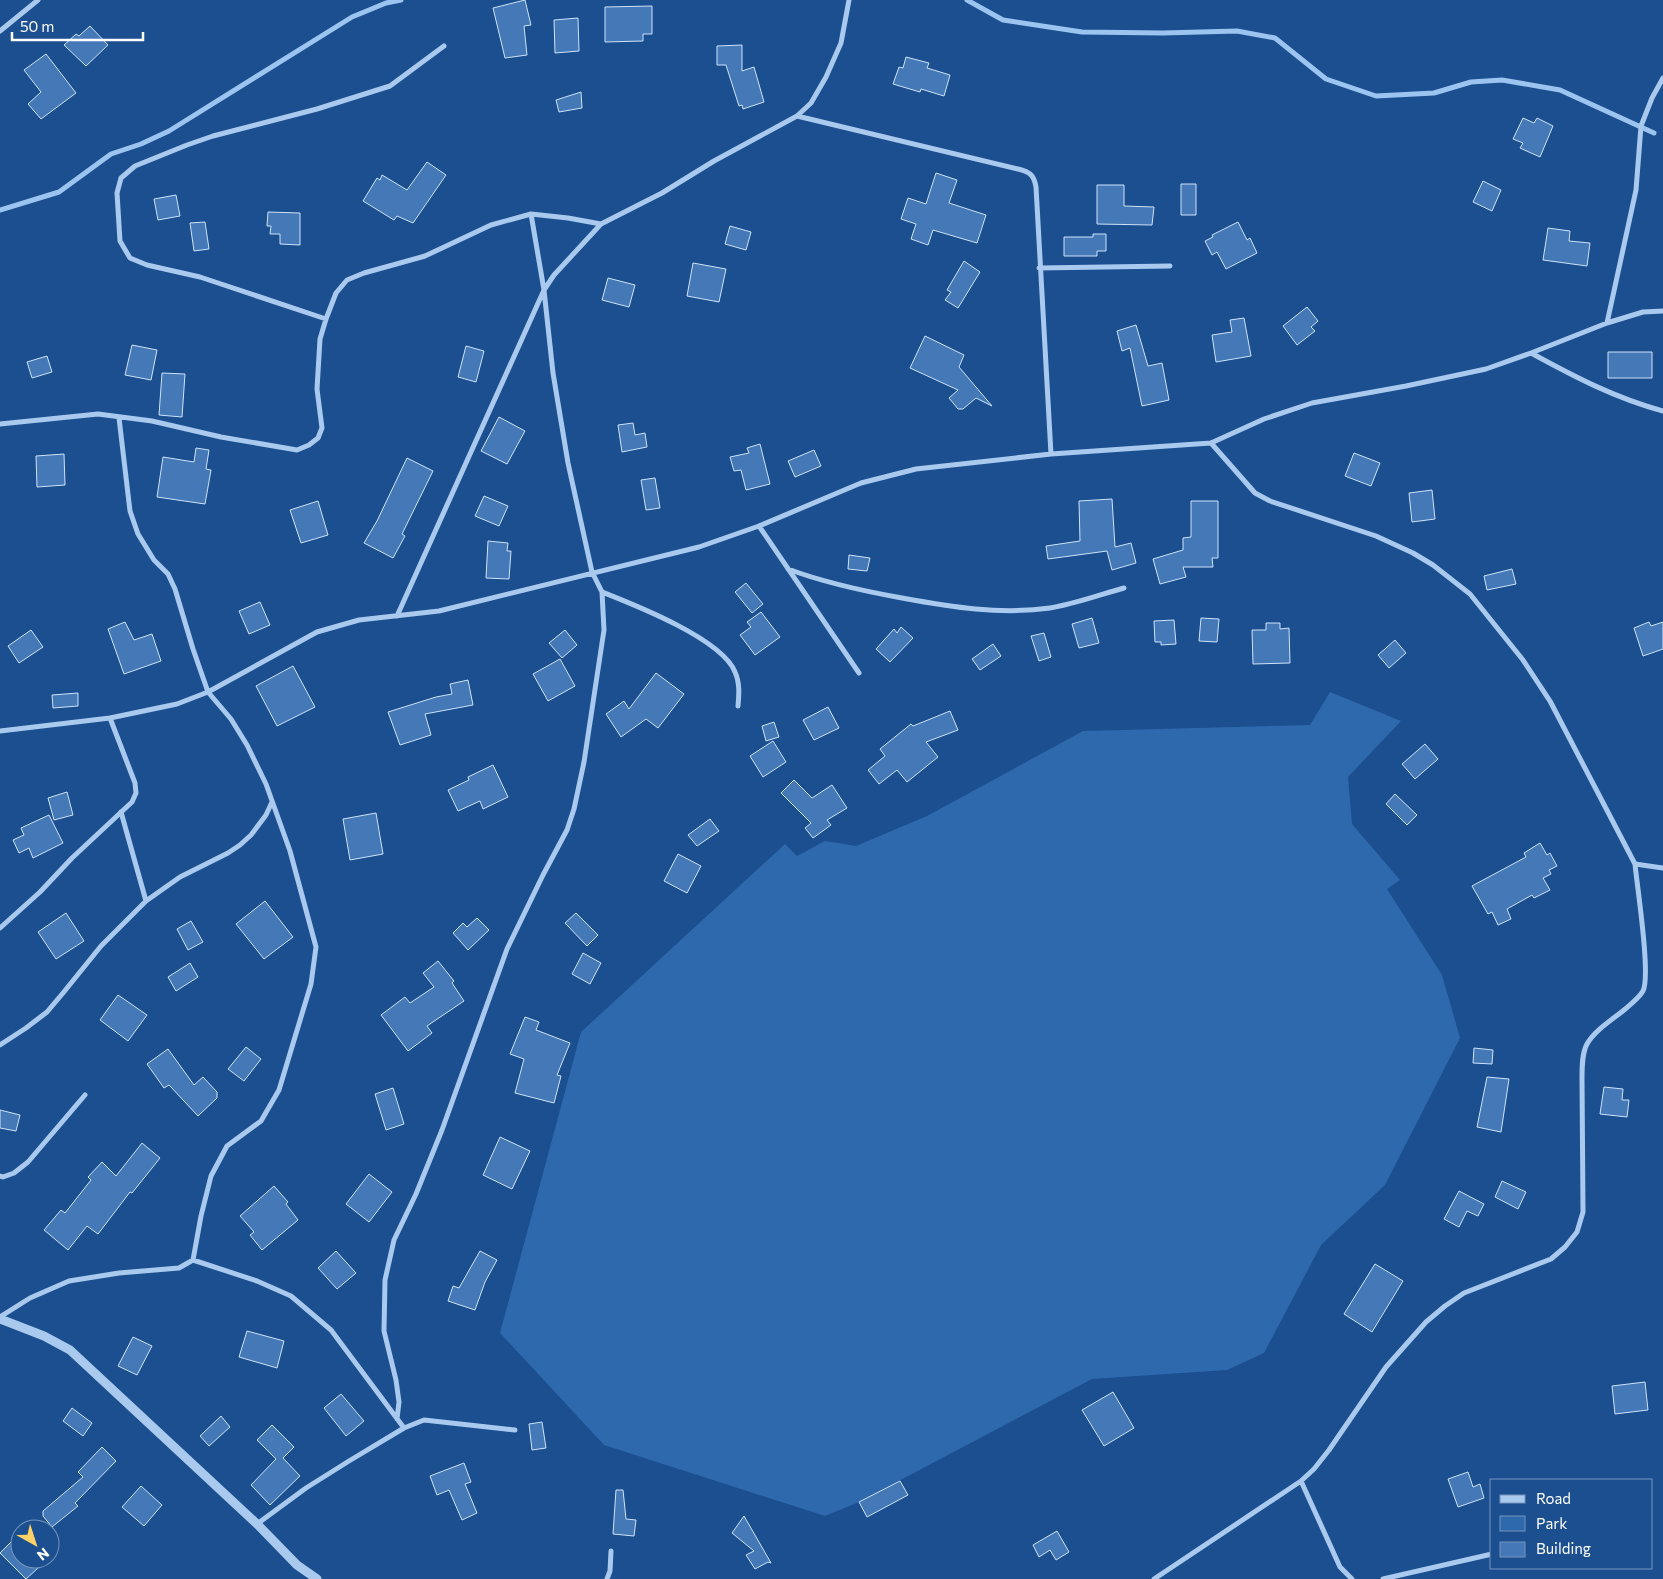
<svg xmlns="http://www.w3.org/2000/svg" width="1663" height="1579" viewBox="0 0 1663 1579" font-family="Commissioner,sans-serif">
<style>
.green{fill:#2e69ad}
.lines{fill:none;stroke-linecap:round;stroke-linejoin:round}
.stream{stroke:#9cc4f0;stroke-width:5}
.building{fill:#4478b7;stroke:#cfe3fa}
.minor{stroke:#a9c9ee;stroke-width:5}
.tertiary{stroke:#a9c9ee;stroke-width:9}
</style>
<rect width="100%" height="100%" fill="#1b4f8f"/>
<!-- green -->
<path class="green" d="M1330,692L1401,721L1348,777L1352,824L1400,880L1387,889L1442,975L1460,1038L1385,1185L1321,1245L1264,1353L1227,1370L1092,1379L859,1502L825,1516L604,1445L500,1333L581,1032L785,844L797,856L825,841L856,846L927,816L1083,731L1310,725Z"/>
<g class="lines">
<!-- stream -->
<path class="stream" d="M967,0L1003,20L1082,32L1163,33L1237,31L1275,38L1326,79L1376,96L1434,93L1471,82L1502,80L1560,90L1654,133
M0,210L59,192L111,154L141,144L169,131L352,17L386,3L401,0"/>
</g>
<!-- building -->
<path class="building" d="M525,0L531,25L524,26L527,55L505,58L493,8Z
M652,6V34H643V41L605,42V7Z
M578,18L579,51L555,53L554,20Z
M90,26L108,45L86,66L64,45L76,34L79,36Z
M742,45V71L754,67L764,102L743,109L742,105L739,106L726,65H717V46Z
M46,54L76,93L41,119L28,104L41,92L24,70Z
M906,57L929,63L927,68L950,75L944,96L921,89L920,92L893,84L899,67L903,68Z
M581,92L582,108L559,112L556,100Z
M1523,118L1534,123L1537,118L1553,126L1540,157L1520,148L1523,143L1513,139Z
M427,162L446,175L413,223L397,216L394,220L363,201L377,178L380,180L382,175L407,190Z
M936,173L957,180L949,203L986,215L977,243L933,230L928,245L911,239L916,224L901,219L908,198L926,204Z
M1483,181L1501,190L1492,211L1473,202Z
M1181,184H1196V215H1181Z
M1097,185H1124V206L1154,207L1152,225L1097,224Z
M176,195L180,216L158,220L154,199Z
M268,212L300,213V245L280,244V234H270L271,226H267Z
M205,222L209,249L194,251L190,223Z
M1238,222L1247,240L1250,238L1257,253L1226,269L1217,252L1212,255L1205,241L1213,237L1212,235Z
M730,226L751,232L746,250L725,244Z
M1548,228L1570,231L1569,241L1590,243L1587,266L1543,260Z
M1093,234H1106V251H1097V256H1064V237H1093Z
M964,261L980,272L958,308L945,300L951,292L947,290Z
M693,263L726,269L719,302L687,296Z
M608,278L635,285L629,307L602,300Z
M1307,307L1318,321L1311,327L1315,331L1297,345L1283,326Z
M1244,318L1251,356L1216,362L1212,335L1232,332L1230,320Z
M1136,325L1148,366L1162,363L1169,400L1142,406L1130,348L1122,351L1117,331Z
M925,336L964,355L959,367L992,406L976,398L963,409H958L949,398L958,390L910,368Z
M132,345L157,350L151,380L125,375Z
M466,346L484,351L476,382L458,377Z
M1608,352H1652V378H1608Z
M47,356L52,372L32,378L27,362Z
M162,373L185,374L182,417L159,415Z
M499,417L525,431L507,464L481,451Z
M633,423L635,435L645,433L647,447L622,452L618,425Z
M760,444L770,484L746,490L741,470L734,471L730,457L749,453L747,448Z
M196,448L209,450L206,469L211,470L205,504L157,497L163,457L194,462Z
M814,450L821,466L795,477L788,461Z
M1354,453L1380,463L1371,486L1345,476Z
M64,454L65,485L37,487L36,456Z
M407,458L433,471L402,534L405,536L393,558L364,543L377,521Z
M655,478L660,508L646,510L641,480Z
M1432,490L1435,519L1412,522L1409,493Z
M484,496L508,506L499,526L475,516Z
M1112,499L1115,547L1131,543L1136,563L1112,570L1107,551L1048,559L1046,546L1080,541L1079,501Z
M318,501L328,535L301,543L290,510Z
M1191,501H1218V558H1212L1213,567H1183L1186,577L1160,584L1153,559L1183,550V538L1191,537Z
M488,541L508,543L507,551H511L509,579L486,578Z
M849,555L870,558L867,571L848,569Z
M1512,569L1516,584L1487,590L1484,576Z
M746,583L763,604L752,613L735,592Z
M260,602L270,625L249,634L239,611Z
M761,612L780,637L755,655L740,635L751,627L747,622Z
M1092,618L1099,643L1079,648L1072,624Z
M1201,618L1219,619L1217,642L1199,641Z
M1174,620L1176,644L1161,645V642H1155L1154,621Z
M125,622L134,640L152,634L161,661L124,674L108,629Z
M1649,622L1651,626L1663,622V649L1643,656L1634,628Z
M1266,623H1280V629L1289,628L1290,663L1253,664L1252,630H1266Z
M901,627L913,638L890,662L876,649L894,629L897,633Z
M31,630L43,647L19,663L8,646Z
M565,630L577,645L562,658L549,643Z
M1044,633L1051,657L1039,661L1031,636Z
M1395,640L1406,653L1389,668L1378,655Z
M993,644L1001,656L980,670L972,659Z
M560,659L575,686L548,701L533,674Z
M293,666L315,707L277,726L256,686Z
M656,673L684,694L658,728L646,719L621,737L606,714L624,701L629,709Z
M468,680L473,705L425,714L431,735L400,745L388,712L436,697L452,694L450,684Z
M78,693V706L53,708L52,695Z
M828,707L839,728L814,740L803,720Z
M950,711L958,730L926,742L938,757L907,782L897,770L879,784L868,770L885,756L880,749L911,724L913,726Z
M774,722L779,737L766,741L762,726Z
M773,741L786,762L763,777L750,756Z
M1425,744L1438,759L1415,779L1402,764Z
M493,765L508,797L483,809L480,801L458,811L448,790L469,780L468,777Z
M794,780L812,798L832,785L847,808L827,820L831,825L813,838L805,828L811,823L781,793Z
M67,792L73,815L54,820L48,798Z
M1395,794L1417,815L1407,825L1386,804Z
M376,813L383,854L350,860L343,819Z
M49,815L63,843L33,858L29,848L19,853L13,840L24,835L21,828Z
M710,819L719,831L697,846L688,835Z
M1540,843L1547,855L1550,853L1557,866L1549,870L1551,874L1543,878L1550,890L1534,898L1532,895L1507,909L1511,919L1498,925L1492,912L1488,914L1472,886L1526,857L1524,853Z
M678,854L701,866L687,893L664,881Z
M265,901L293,937L264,959L236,924Z
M66,913L84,941L56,959L38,932Z
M576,913L598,935L587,946L565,923Z
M477,918L489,930L468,950L453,933L463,923L467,927Z
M191,921L203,942L188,950L177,929Z
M583,953L601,963L590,984L572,974Z
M438,961L454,981L452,983L464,1001L427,1026L432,1033L408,1051L381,1015L405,997L410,1003L434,987L423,973Z
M190,963L198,977L176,991L168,977Z
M118,995L147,1015L128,1041L100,1020Z
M525,1017L539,1022L536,1030L570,1043L557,1075L561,1076L554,1103L515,1093L524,1059L510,1054Z
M246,1047L261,1059L244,1081L228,1069Z
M1474,1048L1493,1050L1492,1064L1473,1063Z
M168,1049L194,1085L203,1077L217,1092V1098L198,1116L169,1085L164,1088L147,1064Z
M1487,1077L1509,1079L1501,1132L1477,1127Z
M1604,1087L1623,1089L1622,1100H1629L1627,1117L1600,1114Z
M393,1088L404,1124L386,1130L375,1094Z
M0,1110L20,1115L16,1131L0,1128Z
M500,1137L530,1151L512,1189L483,1175Z
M142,1143L160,1158L132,1193L130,1192L98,1234L87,1226L68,1250L44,1230L61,1210L65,1213L91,1180L88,1177L102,1162L116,1176Z
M369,1174L392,1192L369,1222L346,1204Z
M1502,1181L1526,1192L1518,1209L1495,1197Z
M274,1186L288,1202L286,1204L298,1220L262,1250L250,1235L254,1232L240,1216Z
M1459,1191L1484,1204L1478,1216L1467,1211L1459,1227L1444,1219Z
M336,1251L356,1273L337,1289L318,1268Z
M480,1251L497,1260L485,1282L475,1310L448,1301L453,1286L459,1288Z
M1375,1264L1403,1281L1372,1332L1344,1314Z
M247,1331L284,1341L277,1368L239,1357Z
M133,1337L152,1346L137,1375L118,1366Z
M1645,1382L1648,1410L1615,1414L1612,1386Z
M1113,1392L1134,1428L1104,1446L1082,1410Z
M341,1394L364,1421L346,1436L324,1408Z
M72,1408L92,1423L83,1436L63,1421Z
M221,1416L230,1427L209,1446L200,1436Z
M542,1422L546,1448L532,1450L529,1424Z
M272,1425L294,1447L283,1458L300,1476L270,1505L251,1485L276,1459L257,1440Z
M102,1447L116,1461L75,1503L78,1506L52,1527L43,1516V1511L83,1477L78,1472Z
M464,1463L471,1482L465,1484L477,1513L462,1520L449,1490L437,1495L430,1476Z
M1468,1472L1473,1487L1480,1484L1484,1498L1458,1507L1448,1479Z
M900,1481L908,1495L867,1517L859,1502Z
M141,1486L162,1505L144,1526L122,1507Z
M616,1490H623L626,1519L636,1520L634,1536L613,1534Z
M744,1516L771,1563L768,1562L755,1569L746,1555L754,1551L732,1533Z
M1057,1531L1069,1552L1056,1560L1050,1550L1039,1557L1033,1545Z
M20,1533V1559H48L26,1579L0,1553Z"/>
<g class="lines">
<!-- minor -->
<path class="minor" d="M0,31L38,0
M797,116L1018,169C1030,172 1034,175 1036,187L1051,454
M1039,268L1170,266
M326,319L200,277L147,265L130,258L120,241L117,193L121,178L135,166L187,145L213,136L317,109L390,86L444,46
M1607,323L1636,190L1641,126L1652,98L1663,78
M1531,353C1575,377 1615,398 1663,411
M119,418L130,511L138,534L154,560L168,574L175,589L193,649L208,692L231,719L247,745L266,784L290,851L316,947L311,984L279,1090L261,1121L227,1146L211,1176L201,1216L193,1260
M0,424L98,414L152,421L221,437L297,450L309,445L318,438L322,428L317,389L320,339L326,319L336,293L347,280L364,273L425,256L491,225L531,214L568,218L601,224
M1211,443L1255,493L1270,501L1376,536L1413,553L1433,565L1470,594L1523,660L1550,701L1635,864L1663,868
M759,526L859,673
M788,569C825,583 863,591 902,598C951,607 1000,615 1050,608C1075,604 1099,595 1124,588
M602,592C635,605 722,639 735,672C740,683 739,695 738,706
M397,616L544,290L554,275L601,224L662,193L714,161L797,116L811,103L826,77L841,43L849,0
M0,731L110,718L177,704L208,692L317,632L359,620L439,611L699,547L759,526L861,483L916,469L1051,454L1211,443L1264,419L1312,403L1406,386L1486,369L1531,353L1607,323L1643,312L1663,311
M121,812L146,901
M0,928L40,892L72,858L132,802L136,793L135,783L110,718
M0,1045L26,1028L47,1012L63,993L101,946L146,901L180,877L228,853L240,845L251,835L266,815L272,802
M0,1176L3,1177L14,1173L28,1162L85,1095
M0,1317L30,1298L69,1281L119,1273L179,1268L193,1260L257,1281L291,1296L331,1330L404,1428
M397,1419L399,1402L396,1380L384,1331L385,1280L394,1240L416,1194L442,1130L507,949L543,875L567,830L574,809L584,762L604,630L602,592L592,572L568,463L553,373L544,290L531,214
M1301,1481L1340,1567L1352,1579
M257,1524L306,1488L349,1461L404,1428L424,1420L515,1430
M607,1579L610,1571L611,1551
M1154,1579L1301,1481L1314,1469L1329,1450L1386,1367L1426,1322L1445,1306L1464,1293L1551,1259L1565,1247L1577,1232L1583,1212L1582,1078C1582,1067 1582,1053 1587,1044C1595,1030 1612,1020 1624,1010C1631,1004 1639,998 1643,991C1651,975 1637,886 1635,864
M1383,1579L1492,1554"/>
<!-- tertiary -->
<path class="tertiary" d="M0,1319L44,1336L70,1350L257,1524L297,1565L317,1579"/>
</g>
<!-- legend -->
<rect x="1490" y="1479" width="162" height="90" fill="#1b4f8f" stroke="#7695bc"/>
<rect x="1500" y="1495" width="25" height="8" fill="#a9c9ee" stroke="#7695bc"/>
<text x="1536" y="1504" font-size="15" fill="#ffffff">Road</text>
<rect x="1500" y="1516" width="25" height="15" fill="#2e69ad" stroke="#7695bc"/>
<text x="1536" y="1529" font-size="15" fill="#ffffff">Park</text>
<rect x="1500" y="1542" width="25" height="15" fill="#4478b7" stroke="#7695bc"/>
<text x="1536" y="1554" font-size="15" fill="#ffffff">Building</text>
<!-- north arrow -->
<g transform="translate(35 1544) rotate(141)"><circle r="24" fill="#1b4f8f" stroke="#7695bc"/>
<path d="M0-4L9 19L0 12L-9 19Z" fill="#ffd166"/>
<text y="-8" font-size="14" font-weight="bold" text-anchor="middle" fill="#ffffff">N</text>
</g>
<!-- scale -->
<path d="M12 32v8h131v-8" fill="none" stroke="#ffffff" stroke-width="2.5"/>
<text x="20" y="32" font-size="15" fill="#ffffff" stroke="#1b4f8f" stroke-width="4" paint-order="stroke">50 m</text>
</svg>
